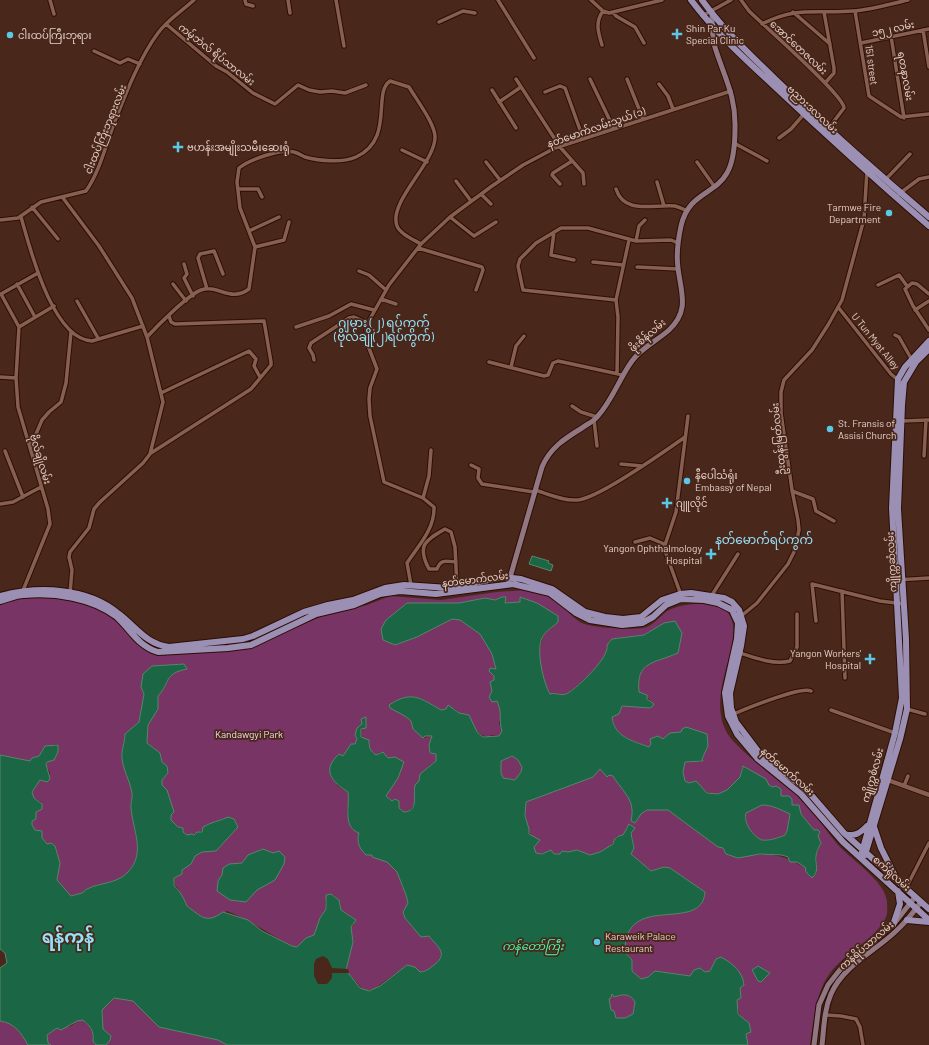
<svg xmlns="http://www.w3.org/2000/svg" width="929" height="1045" viewBox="0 0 929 1045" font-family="Barlow,'Noto Sans Myanmar',sans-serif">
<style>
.green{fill:#773464}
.water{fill:#1b6644;stroke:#58866b;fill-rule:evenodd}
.pier{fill:#49271b}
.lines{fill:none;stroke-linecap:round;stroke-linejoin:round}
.minor-casing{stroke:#2e0e04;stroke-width:5.5}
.tertiary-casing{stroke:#2e0e04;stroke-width:6}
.secondary-casing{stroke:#2e0e04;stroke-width:7}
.primary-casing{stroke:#2e0e04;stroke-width:8}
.minor{stroke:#865f51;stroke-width:3.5}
.tertiary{stroke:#865f51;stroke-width:4.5}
.secondary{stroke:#907782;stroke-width:5}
.primary{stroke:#9b90b3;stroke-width:6}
.poi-dot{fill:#5bc8e7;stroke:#49271b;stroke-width:1.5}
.labels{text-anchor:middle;stroke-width:3.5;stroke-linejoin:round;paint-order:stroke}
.poi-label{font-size:10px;fill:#e6cfc7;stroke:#49271b;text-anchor:start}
.street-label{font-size:10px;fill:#e6cfc7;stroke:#49271b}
.park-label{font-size:10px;fill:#f3d9e9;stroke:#49271b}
.water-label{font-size:11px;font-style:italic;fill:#45faab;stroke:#49271b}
.quarter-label{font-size:12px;fill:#96e0f7;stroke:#49271b}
.town-label{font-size:18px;font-weight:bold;fill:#96e0f7;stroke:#49271b}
</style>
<rect width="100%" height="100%" fill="#49271b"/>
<!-- green -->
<path class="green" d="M526,590C535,593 547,594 554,599C564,605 570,616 580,622C588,628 632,630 643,628C652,627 660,616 667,611C681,603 713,600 725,610C754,634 695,701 734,742C755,764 781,781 804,801C817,814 826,832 839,846C852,860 886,882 887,902C887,906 888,913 886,917C878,937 844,954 830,973C815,993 814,1022 810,1045H748C745,1029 738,1015 737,1000L741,998L716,959L710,971L705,972L698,969L694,970L691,976L655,971L648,977L641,979L632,971C632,968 633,962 631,959C627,951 624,951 625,940C625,936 627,935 629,932C643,901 702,929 705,892L670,868L664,867L651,871L631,854L634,847L630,824L623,836H617C611,848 602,852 590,855L577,850L568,852L562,851L560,854L536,853L534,847L536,843C527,831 524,818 526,802L593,777L600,768L613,776L630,799L633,812L631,821L635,823L641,814L647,810H668L718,847L723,848L726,854C740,860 742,856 756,855C780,852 796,861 816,875L817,866L816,855L821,843C816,830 794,803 781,796V790L776,786L772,787L768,785L766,779L742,767C741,770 741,774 740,777C737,785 722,795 714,794C710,794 689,784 685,781L683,772L685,762H701L708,746L700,731L670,733L663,739H650L651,744L650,747C633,741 614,737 612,717L619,714L622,706L644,707L654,704L645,695L639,692C636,661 653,664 678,653L681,638L664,623L644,635L612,639C606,643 608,652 604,658C600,665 569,696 562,695C558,695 554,694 550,694C540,677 532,637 553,627L520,598V602L505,603V597L495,600L485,598L459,603H407L386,620L395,645L417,637L452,619L460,620L480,634L492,654L496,669H493L497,701L502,712L499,723L502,731L499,736L491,735L490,737C477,736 472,726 469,715L459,713L455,709L441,710C420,698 412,690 389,705L405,716L411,721L413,729L423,738L432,736L429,745L430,754H436V761L430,765L414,791C417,800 414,811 404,812L386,796L388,792V758L380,752L376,756C360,740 359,738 366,717L355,744L346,751L343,756L339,754C332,759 331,767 330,775L338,786L348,792L349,802L347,811L373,857L387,862L397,872L406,895L408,903L403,912L405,918L421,937L429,936C433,942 439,944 441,951C443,960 430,973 421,972C417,972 411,967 407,965L374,989L364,991L346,970L353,942L351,927L354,925L351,916L341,910L340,902L334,895L325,900L326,909L320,918L314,935L306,938L297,947L292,946C270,935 250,920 227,911C221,914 215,918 209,919C199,919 185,905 181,896C179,891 180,889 175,886L174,878L182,874L181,870L191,864L195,856L202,852L216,851L236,829L237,825L234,819C220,812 203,836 187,835L171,820L165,789L162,785V780L168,773L167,766L162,762L160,753L147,743L148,724L158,709V696C171,683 163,674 186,669L184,664L141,687L144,694L139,722L125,734C125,742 121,751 122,758C123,770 130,781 132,793C133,798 130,803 131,808C133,831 146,853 128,872C116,886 91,882 82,893L70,896L57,880L60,863L55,846L47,844L31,825L32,821L36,819V812L39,809L41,802L34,798L32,792L40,780L47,782L50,773L46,765L57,744L42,750L39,756L32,758L30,761L0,755V603L24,596L54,597L81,603L102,609L119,623L134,642L154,654L199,653L248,649L327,614L367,605L390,596L441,600L496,592Z
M513,756L518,760L522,767L521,772L515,780L503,778L501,773V761Z
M762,805C773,805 781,810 790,813L787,831L785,835C780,838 769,841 763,840C753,839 743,822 746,813Z
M612,994L614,997C623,994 630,993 635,1002L633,1014L625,1018H616L609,1006V999L611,998Z
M115,998L133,1001L160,1027L218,1040L227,1045H106L110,1040L111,1036L103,1029L102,1010Z
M83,1020L94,1032L93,1041L96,1045H51L48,1043L47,1035L57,1028L71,1026L77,1021Z
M0,1021C15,1023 21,1033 28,1045H0Z"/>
<!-- water -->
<path class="water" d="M532,556L549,561L548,563L553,565L551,571L529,564Z
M502,597H506L505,603L520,602V597L537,603L558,616V622C552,628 546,630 542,638C536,650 543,682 550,694C556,692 561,697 568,693C578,687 610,657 607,645L612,639L644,635L664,623L675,621L682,633L678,653C653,664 636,661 639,692L647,695V699L654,704L653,706L650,708L622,706L619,714L612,717C614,737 633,741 649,747L651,744L650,739L658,736L663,739L670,733L681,732L682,729L686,727L707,734L708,746L702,759L703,761L685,762L683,772L685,781L689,783L696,781L707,793L718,794L727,790L740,777L743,766L766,779L769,785L772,787L776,786L781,789V796H789L792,799V805H799L801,814L814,830H818L820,832L818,836L821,843C819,847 816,852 816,856C815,864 820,871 812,878L806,872L805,867L797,862H790L788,857L782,855L760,854L738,858L726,854L723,848L718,847L668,810H647L641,814L635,823L631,821C636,799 623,793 613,776L609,775L607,777L600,769L593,777L526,802L525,816L529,829V834L540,840L534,847L536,853L542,854L551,850L554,854H560L562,851L568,852L577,850L590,855L600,852L613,844C614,838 617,836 623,835L629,824L635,828L631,833L634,848L631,854L651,871L664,867L670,868L705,892C702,935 624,890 625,952L632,960V971L641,979L648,977L655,971L690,976L694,970L700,968L705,972L710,971L716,959L721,957C732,963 743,972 744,985L740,988L741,998L737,1000L738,1014L749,1023L751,1032L746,1034L748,1045H227L218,1040L159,1027L133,1001L114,998L102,1010L103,1029L111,1036L110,1040L106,1045H96L93,1041C94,1031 91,1027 83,1020L77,1021L61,1030L57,1028L47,1035L48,1043L51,1045H28C21,1033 15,1023 0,1021V968L7,963L5,953L0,949V755L30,761L32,758L39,756L45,746L58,745V752L54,760L47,762L46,764L50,779L47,782L40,780L32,792L34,798L42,804V809L36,812V819L32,821V825L35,830L42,831V838L47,844L51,843L55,846L60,863L57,880L71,896L82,893C91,882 116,886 128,872C146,853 133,831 131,808C130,803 133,798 132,793C130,781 123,770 122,758C121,751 125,742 125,734L139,722L144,694L141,687L143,674L152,666L184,664L187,669C163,674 171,682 158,696V709L148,725L147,743L160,753L162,762L167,766L168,773L162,780V785L167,790L174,812L171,815V820L178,827L183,828V832L187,835L192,834L194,835L197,832H202L203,827C211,822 220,821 228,817L234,819L238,827L216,851L202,852L195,856L191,864L182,870V874L174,878V886C179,889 185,901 187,906C202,917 206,924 223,912L248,920L262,931L292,946L297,947L306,938L314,935L320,918L326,909V895L331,894L339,900L341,910L356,920L351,927L353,942L346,970L360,988L369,991L380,986L407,965L415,967L420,972C425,972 429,969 434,965C450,953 436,946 429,936L421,937L405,918L403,912L408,903L406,895L397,872L387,862L372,857V855H366C360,849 356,842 359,833C342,827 350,806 348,792C332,782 321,770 339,754L343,756L351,744H355L357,739L355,735L357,728L362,724L361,719L366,717V728L361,729V737L369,740C369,747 370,751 376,755L383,752L388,758L395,757L404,762L398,778L386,796L392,801L395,799L399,801V808L404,812C419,811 413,796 415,785L419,781L420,774L436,761V754L430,753L429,745L432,736H425L423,738L413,729L411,721L405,716L390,708L389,705C412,690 420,698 441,710L446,709L448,705L459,713L469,715L477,732L483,737L499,736L502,731C498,718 503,715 497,701L492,702L489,697L492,691L490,682L494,680V676L489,671L490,668L496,669L492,654L480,634L460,620L452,619L417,637L395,645L383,640L381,629L386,620L407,603H459L485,598L495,600ZM512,756L518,760L522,767L521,772L515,780L503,778L501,773V761ZM762,805C773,805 781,810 790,814L787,831L785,835C779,838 768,841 762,840C753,837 743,822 746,813ZM612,994L614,997C623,994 630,993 635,1002L633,1014L625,1018H616L614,1011L611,1010L609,999L611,998Z
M263,849L273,853L279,851L285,857L284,864L275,880L257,890L246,902L230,900L217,891L218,881L222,875L223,868L229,864L242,863L248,855Z
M758,966L770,973L761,982L758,981L752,970Z"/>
<!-- pier -->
<path class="pier" d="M323,956L328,959L332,968L348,969L349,973H332V978L327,984H318L314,976V964L316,959Z"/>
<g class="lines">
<defs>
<path id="minor" d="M50,0L54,14
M245,0L246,4L253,6
M288,0L290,13
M336,0L344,46
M498,0L534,58
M591,0L603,11L609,13L662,0
M741,0L749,11C763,25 844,95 844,108L828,129
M855,11L869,96L901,117L929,114
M613,12L616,16L635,27L644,43
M793,12L830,44
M824,12L834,68V73L825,83
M702,16L731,0
M439,22L463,11L475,13
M166,24L216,66L227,72L253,93L275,104L298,85L309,90L320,92L332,91L345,93L366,85
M762,24C798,6 815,14 853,11C871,10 890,4 908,0
M923,30L929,67
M891,36L904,118
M861,43L929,29
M602,45C598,32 595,22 603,11
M94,51L120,63L128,59L140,64
M516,79L560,147L583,173L584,184
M590,79L614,129
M627,79L643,119
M659,84L668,96L673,109
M492,90L516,128
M545,92L560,86L565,88L583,138
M499,102L521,87
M779,138L791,129L804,114
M734,143L767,161
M402,150L427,162
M486,162L500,180
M697,162L714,186
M885,180L910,154
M456,181L471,201
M657,182L664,206
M560,184L552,175L553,173L572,161
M238,189H258L262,197
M616,189C624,215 654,204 675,206C679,207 683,209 687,211
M481,194L491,204
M899,194L919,179L929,177
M63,198L99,246L132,298L147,337L163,402L150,454L143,463L100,502L94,509L89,528L70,552L69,557L72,570L70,593
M32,207L58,239
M21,217C30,248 52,339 92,341L143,326
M450,217L474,236L496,222
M0,220L18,218L41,202L86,191C100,171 106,144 115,121C126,93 140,57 158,33C167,20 182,11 194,0
M249,231L279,217
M554,232L551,255L574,260
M636,241L639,226L645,220
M255,247L284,240L289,222
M418,248L482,267L483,270L476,290
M593,262L623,265
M184,264L187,274L184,278L193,296
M637,267L678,269
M359,271L369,275L386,290
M17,284L35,317
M173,284L186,301
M878,285L899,275L907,286
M207,289L198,258L200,254L214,251L223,274
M929,294L917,284L912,283L905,289L913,306L929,330
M381,299L396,304
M616,300L523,290L518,266L520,259L536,243L561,228H588L636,241L671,240L678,243
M77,301L98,338
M838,307L891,374L898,380
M915,310L929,301
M19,327L16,378L18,407L48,509L50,524L22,593
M19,327L1,294L38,273
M19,327L54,306
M296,327L329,316L351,304L374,310
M895,335L899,337L912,360
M147,337C158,325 188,295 201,290C218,284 230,303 249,289L255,247L240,208L237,182L239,168C249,160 281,148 294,152C298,153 301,155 305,157C319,161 343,163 356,157C395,139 372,93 390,81L409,87C416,99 436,125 435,138C434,164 388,202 397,226C400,234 414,240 421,244
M314,360L313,355L309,348L311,343L349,318L354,317L368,323
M489,362L544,376L548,375L553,363L558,361L623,375
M511,367L516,346L524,336
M617,373L618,317L616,300L629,240
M0,377L16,378
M161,393L249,351L256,359L254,366L260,377
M572,406L581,412L597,417
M594,420L597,446
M902,421L929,420
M30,448L42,420L49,412L61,402L66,383L71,332
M5,451L23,497
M151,453L251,389L271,365V362L264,321L175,324L171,322L169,316
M924,456L926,420
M621,464L642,466
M471,465L479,469L478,478L482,484L534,492
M535,490C548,494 563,501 577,500C598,499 665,451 685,437
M792,491L813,499L816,511L834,521
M423,498L429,476L431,450
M0,504L13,502L41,487
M635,542L650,538L664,544
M456,562C446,561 441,559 437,569H429C417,546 424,541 445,529L451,532L455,547L457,587
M896,580L929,578
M411,585L407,563C418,546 435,529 434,507L423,498L384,482L370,416L369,399L370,388L377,369L367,343L366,326L389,285L421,244L450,217L492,186L523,165L555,148L731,91
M842,591L845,678
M681,595L664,548L676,512L688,416
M712,595L738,554
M740,617L757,603L788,564L794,552L799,530L798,520L792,490L781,413V392L784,380L812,350L828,325L842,300L864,219L867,170
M816,621L812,584L880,601L904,604
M740,653C755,658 774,665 790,661L797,647V614
M907,709L925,714
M831,710L895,733
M733,714C746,709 800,686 811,691
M904,786L908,776
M906,888L929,843
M826,1015L841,1016L856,1019L860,1027L863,1045"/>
<path id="tertiary" d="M885,779L929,795"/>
<path id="secondary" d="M509,581L542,467C550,448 564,439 582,428C587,424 593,422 597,417C612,401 619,379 632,361C641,348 658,340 669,330C690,310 681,293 678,268C676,254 678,240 681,226C689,192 715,195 727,173C734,161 735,142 735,128C736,94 723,75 714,44C712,34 712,23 712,14
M814,1045L819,1005L828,985L846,962L893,925L915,897
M822,1045C824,1028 824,1010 831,994C844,965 874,952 895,932C905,923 913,913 921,902"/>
<path id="primary" d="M691,0C715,32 744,58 773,85C824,133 876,180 929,226
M702,0C727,35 761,65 792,95C837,137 882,177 929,217
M0,596C38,586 88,587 119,614C136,627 146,644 169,647L243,639L253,636L304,612L328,605L353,600L385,588L404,585L449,588L503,577L521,579L552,589L585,612L605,617L623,619L641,617L662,600L680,594L691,593L724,598L732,602L739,610L744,626L741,646L730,693L731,708L736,722L761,755L806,789L844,833L929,909
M0,601C8,599 16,595 24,595C54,592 93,598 117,617C131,630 138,646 158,652L228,648L251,645L316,614L354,605L380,594L400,591L436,594L513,584L550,593L576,613L590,620L622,625L642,623L653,617L666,605L681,599L704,600L718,603L732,610L738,623L737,639L725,693L728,716L737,734L758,759L801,794L843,842L929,920
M874,827L881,848L895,876
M845,834C855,837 860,833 867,826
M862,852L895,733L902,698L892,508L898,379L905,367L929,341
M865,855L900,739L907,709L906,639L898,509L902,405L904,382L916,362L929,349
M907,920L929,922
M893,925L900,904L898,891"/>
</defs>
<!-- minor casing -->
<use href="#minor" class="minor-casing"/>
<!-- tertiary casing -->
<use href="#tertiary" class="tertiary-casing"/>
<!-- secondary casing -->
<use href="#secondary" class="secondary-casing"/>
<!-- primary casing -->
<use href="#primary" class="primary-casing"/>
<!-- minor -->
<use href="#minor" class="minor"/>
<!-- tertiary -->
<use href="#tertiary" class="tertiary"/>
<!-- secondary -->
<use href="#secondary" class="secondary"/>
<!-- primary -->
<use href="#primary" class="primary"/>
</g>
<!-- markers -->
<g class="poi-dot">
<path d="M675 28h4v4h4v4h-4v4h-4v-4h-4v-4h4z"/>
<circle cx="10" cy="35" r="4"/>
<path d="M176 141h4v4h4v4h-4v4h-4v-4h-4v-4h4z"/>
<circle cx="889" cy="213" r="4"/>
<circle cx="830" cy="429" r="4"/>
<circle cx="687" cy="481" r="4"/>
<path d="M665 497h4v4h4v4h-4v4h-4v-4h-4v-4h4z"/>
<path d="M709 548h4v4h4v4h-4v4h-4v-4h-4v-4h4z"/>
<path d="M868 653h4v4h4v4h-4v4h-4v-4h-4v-4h4z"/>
<circle cx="597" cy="942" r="4"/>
</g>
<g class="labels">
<!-- poi labels -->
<g class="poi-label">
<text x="686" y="32">Shin Par Ku<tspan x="686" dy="12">Special Clinic</tspan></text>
<text x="18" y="39">ငါးထပ်ကြီးဘုရား</text>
<text x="187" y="151">ဗဟန်းအမျိုးသမီးဆေးရုံ</text>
<text x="881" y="211" text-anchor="end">Tarmwe Fire<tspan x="881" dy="12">Department</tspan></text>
<text x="838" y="427">St. Fransis of<tspan x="838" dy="12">Assisi Church</tspan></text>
<text x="695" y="479">နီပေါသံရုံး<tspan x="695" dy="12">Embassy of Nepal</tspan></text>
<text x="676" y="507">ဂျူလိုင်</text>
<text x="702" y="552" text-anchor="end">Yangon Ophthalmology<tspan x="702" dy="12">Hospital</tspan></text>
<text x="861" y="657" text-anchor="end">Yangon Workers'<tspan x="861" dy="12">Hospital</tspan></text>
<text x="605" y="940">Karaweik Palace<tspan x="605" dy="12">Restaurant</tspan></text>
</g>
<!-- street labels -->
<g class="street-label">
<text transform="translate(893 28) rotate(-12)" y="4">၁၅၂ လမ်း</text>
<text transform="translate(799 47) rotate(43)" y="4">အောင်တေဇလမ်း</text>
<text transform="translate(217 54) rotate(38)" y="4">ကမ့်ဘဲလ် ရိပ်သာလမ်း</text>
<text transform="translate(872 65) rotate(82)" y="4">151 street</text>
<text transform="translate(906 76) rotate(80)" y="4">ရတနာလမ်း</text>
<text transform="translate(813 109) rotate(43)" y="4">ဗညားဒလလမ်း</text>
<text transform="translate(596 127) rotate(-19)" y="4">နတ်မောက်လမ်းသွယ် (၁)</text>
<text transform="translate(105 129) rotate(-68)" y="4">ငါးထပ်ကြီးဘုရားလမ်း</text>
<text transform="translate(647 335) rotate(-41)" y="4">ဖိုးစိန်လမ်း</text>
<text transform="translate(876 341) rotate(51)" y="4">U Tun Myat Alley</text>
<text transform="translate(778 439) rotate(-96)" y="4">ဦးထွန်းမြတ်လမ်း</text>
<text transform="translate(41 459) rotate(73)" y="4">ဗိုလ်ချိုလမ်း</text>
<text transform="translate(891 562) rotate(-93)" y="4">ကျိုက္ကဆံလမ်း</text>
<text transform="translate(475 579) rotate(-7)" y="4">နတ်မောက်လမ်း</text>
<text transform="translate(788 771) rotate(41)" y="4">နတ်မောက်လမ်း</text>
<text transform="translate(872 775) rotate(-74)" y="4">ကျိုက္ကစံလမ်း</text>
<text transform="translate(892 873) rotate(42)" y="4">စက်ရုံလမ်း</text>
<text transform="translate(866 945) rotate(-41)" y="4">ကန်ရိပ်သာလမ်း</text>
</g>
<!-- park labels -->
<g class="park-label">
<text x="249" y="738">Kandawgyi Park</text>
</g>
<!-- water labels -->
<g class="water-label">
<text x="533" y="950">ကန်တော်ကြီး</text>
</g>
<!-- quarter labels -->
<g class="quarter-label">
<text x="384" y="327">ဂျမား (၂) ရပ်ကွက်<tspan x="384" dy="14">(ဗိုလ်ချို(၂)ရပ်ကွက်)</tspan></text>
<text x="764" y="544">နတ်မောက်ရပ်ကွက်</text>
</g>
<!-- town labels -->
<g class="town-label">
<text x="68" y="943">ရန်ကုန်</text>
</g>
</g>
</svg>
